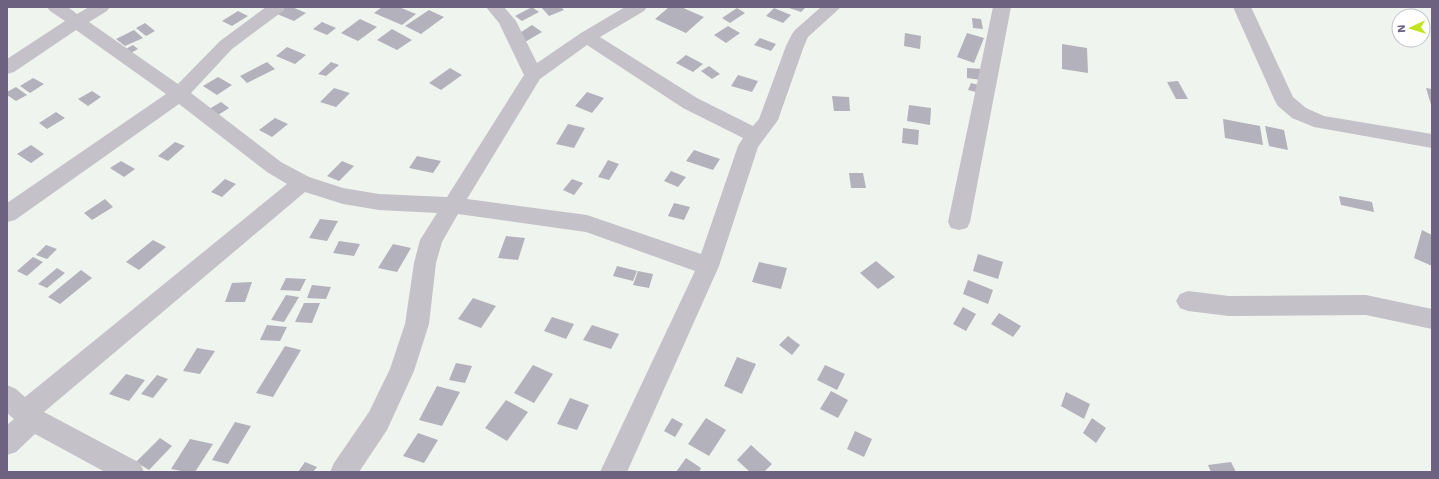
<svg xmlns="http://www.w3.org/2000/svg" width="1439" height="479" viewBox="0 0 1439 479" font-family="'Work Sans',sans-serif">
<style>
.building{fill:#b3b1bb}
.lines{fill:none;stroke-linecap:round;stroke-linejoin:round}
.minor{fill:#c4c1c8;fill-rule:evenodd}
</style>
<rect width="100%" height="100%" fill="#f0f4ef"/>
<!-- building -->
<path class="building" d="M286,7H292L306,13L294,21L277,14Z
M382,7H399L416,14L402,25L374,13Z
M532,7L539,12L522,21L515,16Z
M541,7H561L564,10L549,16Z
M669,7H681L704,17L686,33L655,19Z
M786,7H806L801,12Z
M737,8L745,13L730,23L722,18Z
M774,8L791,15L783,23L766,16Z
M429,10L444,17L421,34L405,26Z
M238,11L248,16L232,26L222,21Z
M972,18L981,19L983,29L973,28Z
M360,19L377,27L358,41L341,33Z
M322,22L336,28L327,35L313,29Z
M145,23L155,31L146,36L136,28Z
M532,25L542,32L525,42L515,36Z
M728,26L740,33L726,43L714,35Z
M392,29L412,40L397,50L377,40Z
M134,30L143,38L125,46L116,39Z
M905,33L921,36L920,49L904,46Z
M967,33L984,38L974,63L957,57Z
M760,38L776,44L771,51L754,45Z
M1062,44L1087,48L1088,73L1062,69Z
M133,45L138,49L127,55L122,51Z
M287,47L306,55L295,64L276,56Z
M686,55L703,64L693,72L676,63Z
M267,62L275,69L247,83L240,76Z
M331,62L339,65L326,76L318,74Z
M709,66L720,74L712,79L701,71Z
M450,68L462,75L441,90L429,83Z
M967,68L982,69V80L967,78Z
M738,75L758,81L752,92L731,86Z
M218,77L232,85L217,95L203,86Z
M33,78L44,84L30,93L20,86Z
M1178,81L1188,99H1176L1167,82Z
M971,83L979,85L976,92L968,90Z
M16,87L27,95L16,101L7,95V92Z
M334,88L350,93L336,107L320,102Z
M1426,88L1432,89V108Z
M92,91L101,97L88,106L78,99Z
M587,92L604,98L592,113L575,106Z
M832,96L849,97L850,111H834Z
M221,102L229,108L212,119L204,112Z
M909,105L931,108L930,125L907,121Z
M56,112L65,118L47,129L39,123Z
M275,118L288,124L272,137L259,130Z
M1223,119L1260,126L1263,145L1225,138Z
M568,124L585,128L574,148L556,144Z
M1265,126L1284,130L1288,150L1269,146Z
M903,128L919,130L918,145L902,143Z
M175,142L185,146L168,161L158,156Z
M31,145L44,154L31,163L17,154Z
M694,150L720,159L713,170L686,161Z
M417,156L441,161L433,173L409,168Z
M608,160L619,164L609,180L598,177Z
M121,161L135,169L124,177L110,168Z
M342,161L354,166L339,181L327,176Z
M671,171L686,177L678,187L664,181Z
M849,173H863L866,188H851Z
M225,179L236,184L222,197L211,192Z
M572,179L583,183L574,195L563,190Z
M1339,196L1372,202L1374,212L1341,205Z
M105,199L113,207L92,220L84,213Z
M674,203L690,207L684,220L668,216Z
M320,219L338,221L327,241L309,238Z
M1422,230L1432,235V266L1414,258Z
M506,236L525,238L518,260L498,258Z
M153,240L166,247L139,270L126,262Z
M339,241L360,244L354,256L333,253Z
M393,244L411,248L397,272L378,268Z
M46,245L57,249L47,259L36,255Z
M978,254L1003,262L998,279L973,271Z
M33,257L43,262L27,276L17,271Z
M876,261L895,277L878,289L860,273Z
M759,262L787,268L781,289L752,282Z
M617,266L637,271L633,281L613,276Z
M57,268L65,273L47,288L38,284Z
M81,270L92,278L60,304L48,297Z
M638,271L653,274L649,288L633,285Z
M286,278L306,279L300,291L280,290Z
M968,280L993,290L988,304L963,294Z
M252,282L245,302H225L232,283Z
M312,285L331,287L326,299L307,298Z
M286,295L299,297L284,322L271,320Z
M473,298L496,306L481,328L458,319Z
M304,303H320L312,323L295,322Z
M963,307L976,314L966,331L953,324Z
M999,313L1021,326L1013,337L991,324Z
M552,317L574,324L566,339L544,331Z
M267,325L287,327L280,341L260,340Z
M592,325L619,334L611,349L583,340Z
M788,336L800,345L792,355L779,345Z
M285,346L301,350L273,397L256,393Z
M197,348L215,351L200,374L183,371Z
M737,357L756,364L742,394L724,386Z
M456,363L472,366L465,383L449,380Z
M533,365L553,374L534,403L514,393Z
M825,365L845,374L837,390L817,380Z
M126,374L145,380L129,401L109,394Z
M157,375L168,379L153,398L141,394Z
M437,386L460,392L442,426L419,420Z
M831,391L848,400L838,418L820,409Z
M1066,392L1090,404L1084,419L1061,406Z
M570,398L589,405L577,430L557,424Z
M506,400L528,412L507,441L485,428Z
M672,418L683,424L675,437L664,431Z
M706,418L726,430L709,456L688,444Z
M1092,418L1106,428L1096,443L1083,433Z
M235,422L251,426L228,464L212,460Z
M855,431L872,439L864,457L847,449Z
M418,433L438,440L424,463L403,456Z
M160,438L172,446L149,470L136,462Z
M190,439L213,444L195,472H186L171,469Z
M751,445L772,464L764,472H750L737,460Z
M686,458L701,468L699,472H676Z
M305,462L317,467L313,472H298Z
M1231,462L1236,472H1211L1208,465Z"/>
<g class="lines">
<!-- minor -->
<path class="minor" d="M47,7H68L77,14L89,7H110L107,11L89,22L178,84L220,41L266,7H286L283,11L232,49L191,93L281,162L309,177L343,188L379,194L447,197L524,75L499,23L486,7H504L516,21L537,63L581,33L625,7H647L644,11L600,37L697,98L753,126L759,119L786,46L792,34L795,30L821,7H841L808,37L804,46L778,120L758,147L719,266L627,472H600L695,271L586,232L458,214L442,242L436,263L429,324L414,371L387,430L359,472H330L334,463L369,412L390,369L405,324L414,263L420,240L437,213L379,210L343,204L305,192L44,412L140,463L144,472H105L35,434L16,452L7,455V425L14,419L7,413V385L16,389L25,397L287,184L267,172L179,104L15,220L7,222V203L166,94L76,30L14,72L7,74V59L65,21L50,11ZM587,45L683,108L743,138L738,146L701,254L587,215L467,199L540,79Z
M993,7H1011L970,222L967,228L959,230L951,228L948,222Z
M1233,7H1251L1293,97L1306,108L1324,116L1432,134V148L1314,127L1292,118L1278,106L1275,101Z
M1188,291L1229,296L1366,295L1432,309V329L1366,315L1229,316L1188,311L1180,308L1176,301L1180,294Z"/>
</g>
<!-- border -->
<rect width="1439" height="479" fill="none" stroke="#6e6281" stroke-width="16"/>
<!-- north arrow -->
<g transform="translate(1411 28) rotate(266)"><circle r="19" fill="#ffffff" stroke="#c5c0cd"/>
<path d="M0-3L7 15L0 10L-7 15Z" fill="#c2e420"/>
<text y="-6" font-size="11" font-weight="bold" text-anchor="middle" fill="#6e6281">N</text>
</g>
</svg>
